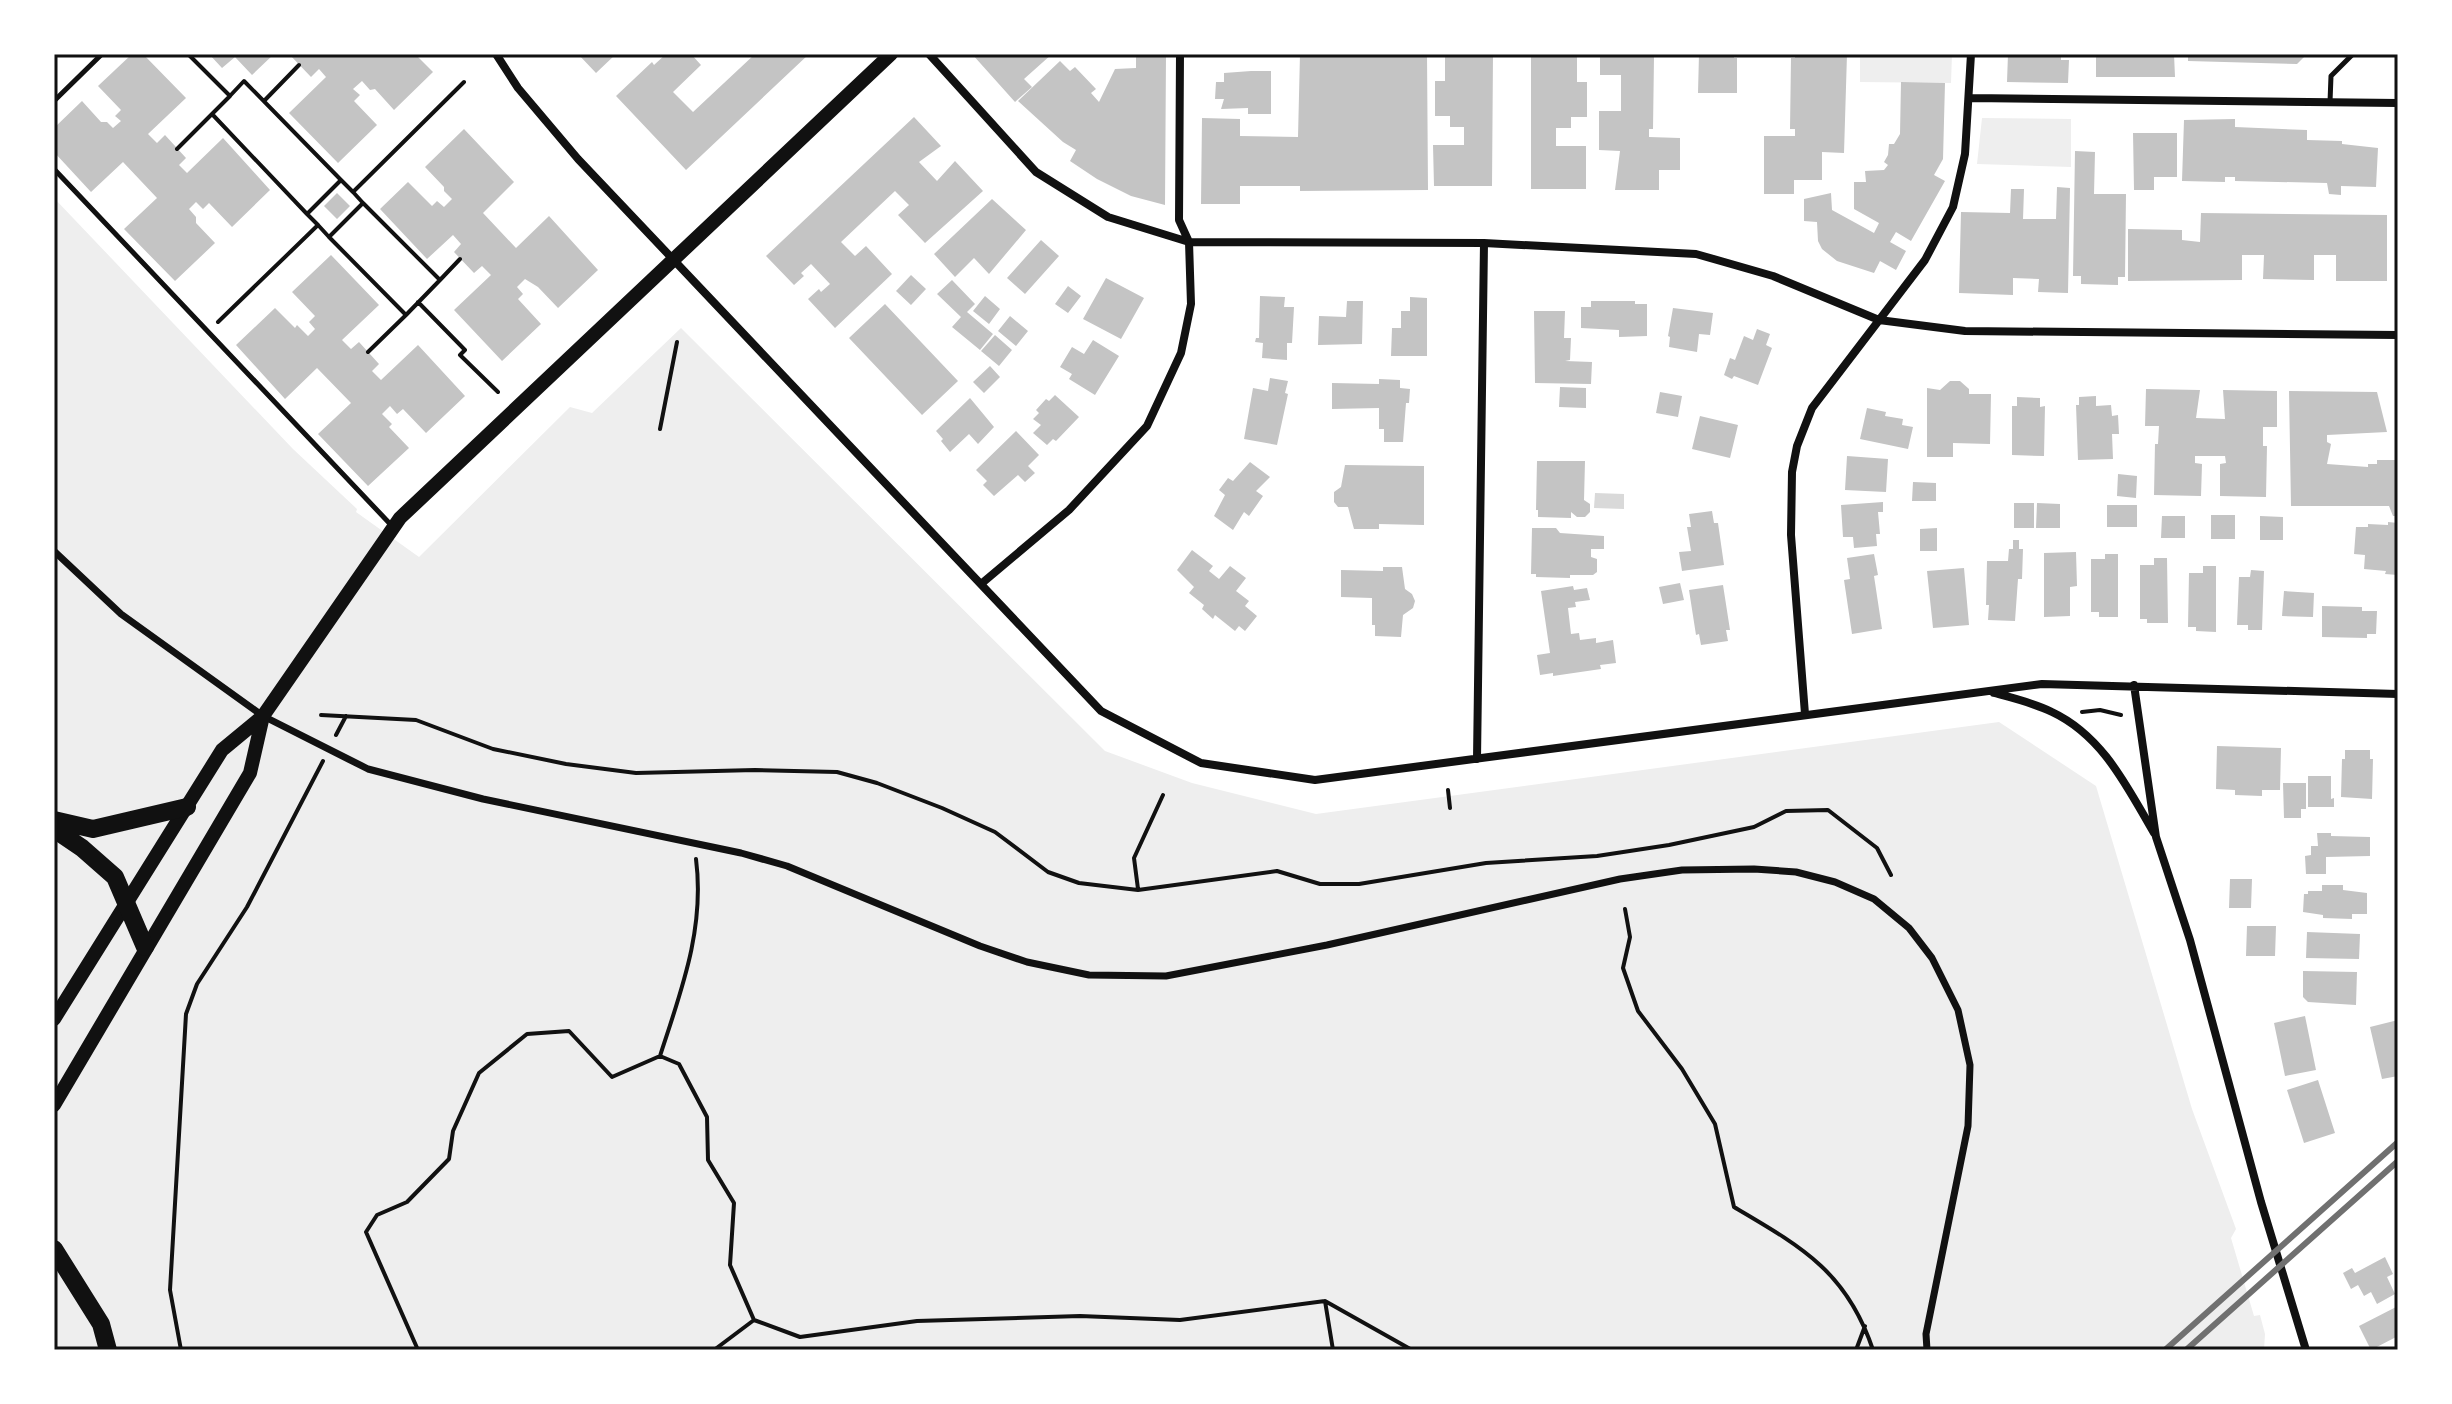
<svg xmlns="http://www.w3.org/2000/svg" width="2452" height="1404" viewBox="0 0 2452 1404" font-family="'Source Sans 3',sans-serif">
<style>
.green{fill:#eee}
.water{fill:#d9d9d9}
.building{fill:#c4c4c4}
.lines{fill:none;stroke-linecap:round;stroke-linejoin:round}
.path{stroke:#111;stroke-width:4}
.service{stroke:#111;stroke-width:5}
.pedestrian{stroke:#111;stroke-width:7}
.minor{stroke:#111;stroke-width:8}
.secondary{stroke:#111;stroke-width:14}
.motorway{stroke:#111;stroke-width:18}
.rail{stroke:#707070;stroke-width:6}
.neatline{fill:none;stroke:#111;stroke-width:3}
</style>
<rect width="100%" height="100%" fill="#fff"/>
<!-- green -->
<path class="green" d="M1860,54H1952L1951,83L1860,82Z
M1982,118L2071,119V167L1977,164Z
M54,198L293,449L357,509L356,512L419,557L570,407L592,413L681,328L1105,751L1192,783L1316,814L1999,722L2096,786L2192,1109L2236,1229L2231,1238L2254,1316L2260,1315L2265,1334L2264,1350H54Z"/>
<!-- water -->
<path class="water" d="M1595,493L1624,494V509L1594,508Z"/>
<!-- building -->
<path class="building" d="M132,54H143L186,98L148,134L157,143L165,135L186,158L179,165L187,173L223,138L270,190L232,227L209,203L203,209L196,202L189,209L196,217V223L215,243L175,281L124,229L157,198L123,162L91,192L54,152V128L82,101L101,122H107L113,128L121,121L115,116L121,110L98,86Z
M209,54H274L252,75L235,57L222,68Z
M289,54H415L433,72L394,110L375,89L370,90L362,81L353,89L360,95L354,101L377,125L338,163L289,113L326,77L319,69L311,77Z
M578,54H616L596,73Z
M666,54H691L701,65L673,92L693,112L755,54H809L686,170L616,96L652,62L654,65Z
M972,54H1052L1024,79L1032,87L1015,102Z
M1136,54H1166L1165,205L1131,196L1097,179L1070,161L1076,150L1063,142L1018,101L1060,61L1070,71L1075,67L1096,89L1091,93L1099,102L1115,69L1136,68Z
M1300,54H1427L1428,190L1300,191V186H1240V204H1201L1202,118L1240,119V136L1298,137Z
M1445,54H1493L1492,186H1434L1433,145H1464V127H1450V116H1435V81H1445Z
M1531,54H1577V82H1587V117H1571V128H1556V146H1586V189H1531Z
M1600,54H1650V57H1654L1653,129H1649V137L1680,138V170H1659V190H1615L1620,151L1599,150V111H1621V75H1600Z
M1699,54H1734V58H1737V93H1698Z
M1795,54H1847L1844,153L1822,152V180H1794V194H1764V136H1795V129H1790L1791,58H1795Z
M2008,54H2061V60H2069L2068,83L2007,82Z
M2096,54H2174L2175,77H2096Z
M2188,54H2307L2297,64L2188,61Z
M1251,71H1271V114H1248V108L1221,109L1224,99H1215L1216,82H1224V73Z
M1901,82L1945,83L1943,159L1934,175L1945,181L1911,241L1896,232L1890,242L1906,251L1896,270L1880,261L1874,273L1837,261L1822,249L1818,241L1817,222L1804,221V199L1831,193L1832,210L1874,233L1879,223L1854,209V182H1866L1865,171L1884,170L1888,165L1884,162L1888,155L1889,144H1894L1900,134Z
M914,117L941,146L919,162L937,181L955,161L983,191L925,243L898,215L909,205L895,191L841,242L855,256L866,246L892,274L835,328L808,299L819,289L821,292L830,284L811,264L801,273L804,276L794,285L766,256Z
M2235,119V127L2307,130V140L2342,141V144L2378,148L2376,187L2341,186V195L2329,194L2327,183L2235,181V177H2225V182L2182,181L2184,120Z
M464,129L514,182L483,213L499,230L516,248L549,216L598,270L558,308L538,287L525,279L517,287L523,294L518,299L541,324L502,361L454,310L491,275L482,266L474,273L454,252L461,244L453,235L427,259L380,209L408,182L432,206L437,201L444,207L452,199L444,191V187L425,167Z
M2133,133H2177V177H2154V190H2134Z
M2075,151L2095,152L2094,194H2126L2125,277H2118V285L2081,284V276H2073Z
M2057,187L2070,188L2068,293L2038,292L2039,279L2013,278V295L1959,293L1961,212L2010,213L2011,189H2024L2023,219H2056Z
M337,193L350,206L337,219L324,206Z
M992,199L1026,230L989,274L974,258L955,277L934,254Z
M2201,213L2387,215V281H2336V255H2314V280L2263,279L2264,255H2242V280L2128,281V229L2182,230V240L2200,242Z
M1041,240L1059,256L1025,294L1007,278Z
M331,255L379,305L342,340L351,349L359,342L379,364L372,371L381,380L418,345L465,396L426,433L403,409L397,414L390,406L382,414L392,424L389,427L409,448L368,486L318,434L351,403L317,368L285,399L236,345L275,308L295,328L297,325L308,336L315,329L309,322L315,316L292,292Z
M911,275L926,289L911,305L896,291Z
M1106,278L1144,298L1121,339L1083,319Z
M952,280L975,304L967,312L993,334L980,350L952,327L961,317L937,294Z
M1068,286L1081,296L1068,313L1055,304Z
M985,296L1000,309L989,324L973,311Z
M1260,296L1285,297L1284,307H1294L1292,343H1287V360L1262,358L1263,343L1255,342L1256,338H1259Z
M1410,297L1427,298V356H1391L1392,328H1401V311H1410Z
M1347,301H1363L1362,344L1318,345L1319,316L1346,317Z
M1591,301H1635V304H1647V336L1619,337V330L1581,328V307H1591Z
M885,304L958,381L922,415L849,338Z
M1673,308L1713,313L1710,335L1699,334L1697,352L1669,347L1670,337L1668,336Z
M1534,311H1565L1564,338H1571L1570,360L1565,361L1592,362L1591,384L1535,383Z
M1010,316L1028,331L1016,346L998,331Z
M1757,329L1770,334L1766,345L1772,348L1758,385L1734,376L1732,379L1724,375L1730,358L1735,360L1744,336L1753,340Z
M995,335L1012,350L999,366L981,351Z
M1093,340L1119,356L1095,395L1069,379L1072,374L1060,367L1072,347L1084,354Z
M990,366L1000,377L984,393L973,382Z
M1270,378L1288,381L1285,393L1288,394L1277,445L1244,439L1253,388L1268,391Z
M1379,379L1400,380V388L1410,389L1409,403H1406L1403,442H1384V429H1379V408L1332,409V383L1379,384Z
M1950,381H1960L1969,389V394H1991L1990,444L1953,443V457H1927V388L1940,390Z
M1560,387L1586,388V408L1559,407Z
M2146,389L2200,390L2196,418L2225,419L2223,390L2277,391V427H2263V446H2267L2266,497L2220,496V464L2226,463L2225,456H2195V463L2202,464L2201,496L2154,495L2155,444H2158L2159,426H2145Z
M2289,391L2377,392L2387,432L2327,435V442L2331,444L2327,464L2368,467V464H2377V460H2398V516H2393L2389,506H2291Z
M1660,392L1682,396L1678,417L1656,413Z
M1055,395L1079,417L1056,441L1053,439L1047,445L1033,433L1041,425L1033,419L1039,413L1036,410L1046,399L1049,401Z
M2096,396V406L2111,405L2112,416L2118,415L2119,434H2112L2113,459L2078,460L2076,405H2079V397Z
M2017,397L2040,398V407L2045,406L2044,456L2012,455V406H2017Z
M970,398L994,427L978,444L969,434L950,452L941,441L943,439L936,431Z
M1867,408L1886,412L1885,416L1903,419L1902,425L1913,427L1908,449L1860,439Z
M1700,416L1738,425L1730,458L1692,449Z
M1016,431L1039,455L1028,466L1035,473L1025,482L1018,475L994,496L983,485L987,481L976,470Z
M1847,456L1888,459L1886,492L1845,490Z
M1537,461H1585L1584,500L1590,504V512L1585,517H1577L1571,512V518L1538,517V510H1536Z
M1250,462L1270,477L1256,491L1263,496L1249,516L1244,512L1233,530L1214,516L1225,495L1219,490L1228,478L1233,481Z
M1345,465L1424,466V525L1379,524V529H1354L1348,507H1338L1334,502V492L1341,487Z
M2118,474L2137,476L2136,498L2117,496Z
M1913,482L1936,483V501H1912Z
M1883,502V512H1878L1880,534H1876L1877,546L1854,548L1853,537H1843L1841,505Z
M2014,503H2034V528H2014Z
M2037,503L2060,504V528H2036Z
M2107,505H2137V527H2107Z
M1712,511L1714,523H1718L1724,565L1682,571L1679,552L1691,551L1687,527H1691L1689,514Z
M2211,515H2235V539H2211Z
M2162,516H2185V538H2161Z
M2260,516L2283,517V540H2260Z
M2388,522L2398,523V575L2385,574L2386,571L2364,569L2365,555L2354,554L2356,527H2368V524L2388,525Z
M1532,528H1556L1560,533L1604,536V549H1591V557L1597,559V572L1593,575H1570V578L1536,577V574H1531Z
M1937,528V551H1920V529Z
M2013,540H2019V549H2023L2022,579H2018L2015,621L1988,620L1989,605H1986L1987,561H2008L2009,549H2013Z
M1192,550L1213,566L1209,571L1219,579L1230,566L1246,578L1236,591L1249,601L1245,606L1257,616L1245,631L1239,626L1235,631L1215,615L1213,619L1202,609L1204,605L1189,593L1194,587L1177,570Z
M2076,552L2077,586L2070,587V616L2044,617V553Z
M1874,554L1878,575L1874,576L1882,629L1852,634L1844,580L1850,579L1847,558Z
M2105,554H2118V617H2099V612H2091V559H2105Z
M2154,558H2167L2168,623H2147V619H2140V565H2154Z
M2203,566H2216V632L2196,631V627H2188L2189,573H2203Z
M1383,567H1402L1405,589L1412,594L1415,601L1413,608L1403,615L1401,637L1375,636V625H1372V598L1341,597V570L1383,571Z
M1964,568L1969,625L1933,628L1927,571Z
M2251,570L2264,571L2262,630H2248V625H2237L2239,577H2250Z
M1680,583L1684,600L1663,604L1659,587Z
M1723,585L1730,630H1726L1728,641L1701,645L1699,634L1696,635L1689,590Z
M1573,586L1574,590L1587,588L1590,600L1575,602L1576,607L1568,608L1571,634L1579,633L1580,640L1596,638V643L1613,640L1616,663L1600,665L1601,669L1553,676V673L1540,675L1537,655L1550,653L1541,591Z
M2284,591L2314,593L2313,617L2282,616Z
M2322,606L2362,607V611H2377L2376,634H2367V638L2322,637Z
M2217,746L2281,748L2280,790H2262V796L2235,795V790L2216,789Z
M2345,750H2370V759H2373L2372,799L2341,797L2342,759H2345Z
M2308,776H2331V799L2334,798V807H2308Z
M2283,783H2306V809H2301V818H2284Z
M2317,833H2331V836L2370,837V856L2326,857V874H2306L2305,856L2311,855V846H2318Z
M2230,879H2252L2251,908H2229Z
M2322,885H2343V890L2367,893V914H2352V919L2323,918V915L2303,912L2304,894H2308V891H2322Z
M2247,926H2276L2275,956H2246Z
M2307,932L2360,934L2359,959L2306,958Z
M2303,971L2357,972L2356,1005L2308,1002L2303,997Z
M2305,1016L2316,1070L2285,1076L2274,1023Z
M2398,1020V1076L2382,1079L2370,1027Z
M2318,1080L2335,1133L2304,1143L2287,1090Z
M2385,1257L2393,1274L2387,1277L2395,1294L2377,1304L2371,1292L2364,1296L2358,1285L2351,1289L2343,1273L2352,1268L2355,1273Z
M2398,1306V1336L2371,1350L2359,1326Z"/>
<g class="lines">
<!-- path -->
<path class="path" d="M188,54L230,96L212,114L307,214
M228,98L244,81L341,180
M264,101L299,65
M177,149L212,114
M363,203L440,280L460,259
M318,225L329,237L363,203L353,192
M329,237L406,315L368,352
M418,302L465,350L460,355L498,392
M406,315L440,280
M218,322L318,225L307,214L341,180L353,192L464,82
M660,429L677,342
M2082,712L2100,710L2121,715
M321,715L416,720L493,749L566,764L636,773L755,770L837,772L877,783L942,808L995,832L1048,872L1079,883L1138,890L1277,871L1320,884H1359L1486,863L1597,856L1669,845L1754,827L1786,811L1828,810L1877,848L1891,875
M336,735L346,716
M1448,790L1450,808
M696,859C705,929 681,991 660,1056L679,1064L707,1117L708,1160L734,1203L730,1265L754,1320L800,1337L917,1321L1080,1316L1180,1320L1325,1301L1412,1350
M1138,889L1134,858L1163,795
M1625,909L1630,937L1623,968L1638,1011L1682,1069L1715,1124L1734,1207C1802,1247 1847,1272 1873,1350
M1325,1301L1333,1350
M181,1350L170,1290L186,1014L197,984L247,907L323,761
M418,1350L366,1232L377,1215L407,1202L449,1159L453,1131L479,1073L527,1034L569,1031L612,1077L660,1056
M714,1350L754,1320
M1856,1350L1865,1326"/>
<!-- service -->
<path class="service" d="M54,101L102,54
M2330,102L2331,76L2353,54
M54,169L393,527"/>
<!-- pedestrian -->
<path class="pedestrian" d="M54,551L121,614L263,716L368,769L483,799L741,853L787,866L980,946L1027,962L1089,975L1166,976L1327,945L1620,879L1682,870L1754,869L1796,872L1835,882L1874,899L1909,928L1932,958L1958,1010L1970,1065L1968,1126L1926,1334L1927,1350"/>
<!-- minor -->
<path class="minor" d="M496,54L518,88L578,159L1101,711L1201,763L1315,780L2042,684L2398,694
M929,54L1036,172L1108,217L1189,242L1484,243L1696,254L1773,276L1879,320L1965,331L2398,335
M1970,98L2398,103
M981,584L1069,510L1147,426L1181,353L1191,304L1189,242L1179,220L1180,54
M2134,685L2156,837L2190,940L2261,1202L2306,1350
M1994,693C2013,698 2034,703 2052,712C2103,736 2127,787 2154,833
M1805,714L1791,535L1792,472L1797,446L1812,408L1925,260L1953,207L1965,154L1971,54
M1477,759L1484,243"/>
<!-- secondary -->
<path class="secondary" d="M54,1019L222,750L263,716L400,518L891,54
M54,1105L250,773L263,716"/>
<!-- motorway -->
<path class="motorway" d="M54,820L93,829L187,807
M54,829L82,848L115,877L145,947
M54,1249L101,1324L108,1350"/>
<!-- rail -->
<path class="rail" d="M2165,1350L2398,1142
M2186,1350L2398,1161"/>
</g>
<!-- border -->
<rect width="2452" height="1404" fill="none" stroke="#ffffff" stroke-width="112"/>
<rect x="56" y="56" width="2340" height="1292" class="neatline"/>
</svg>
